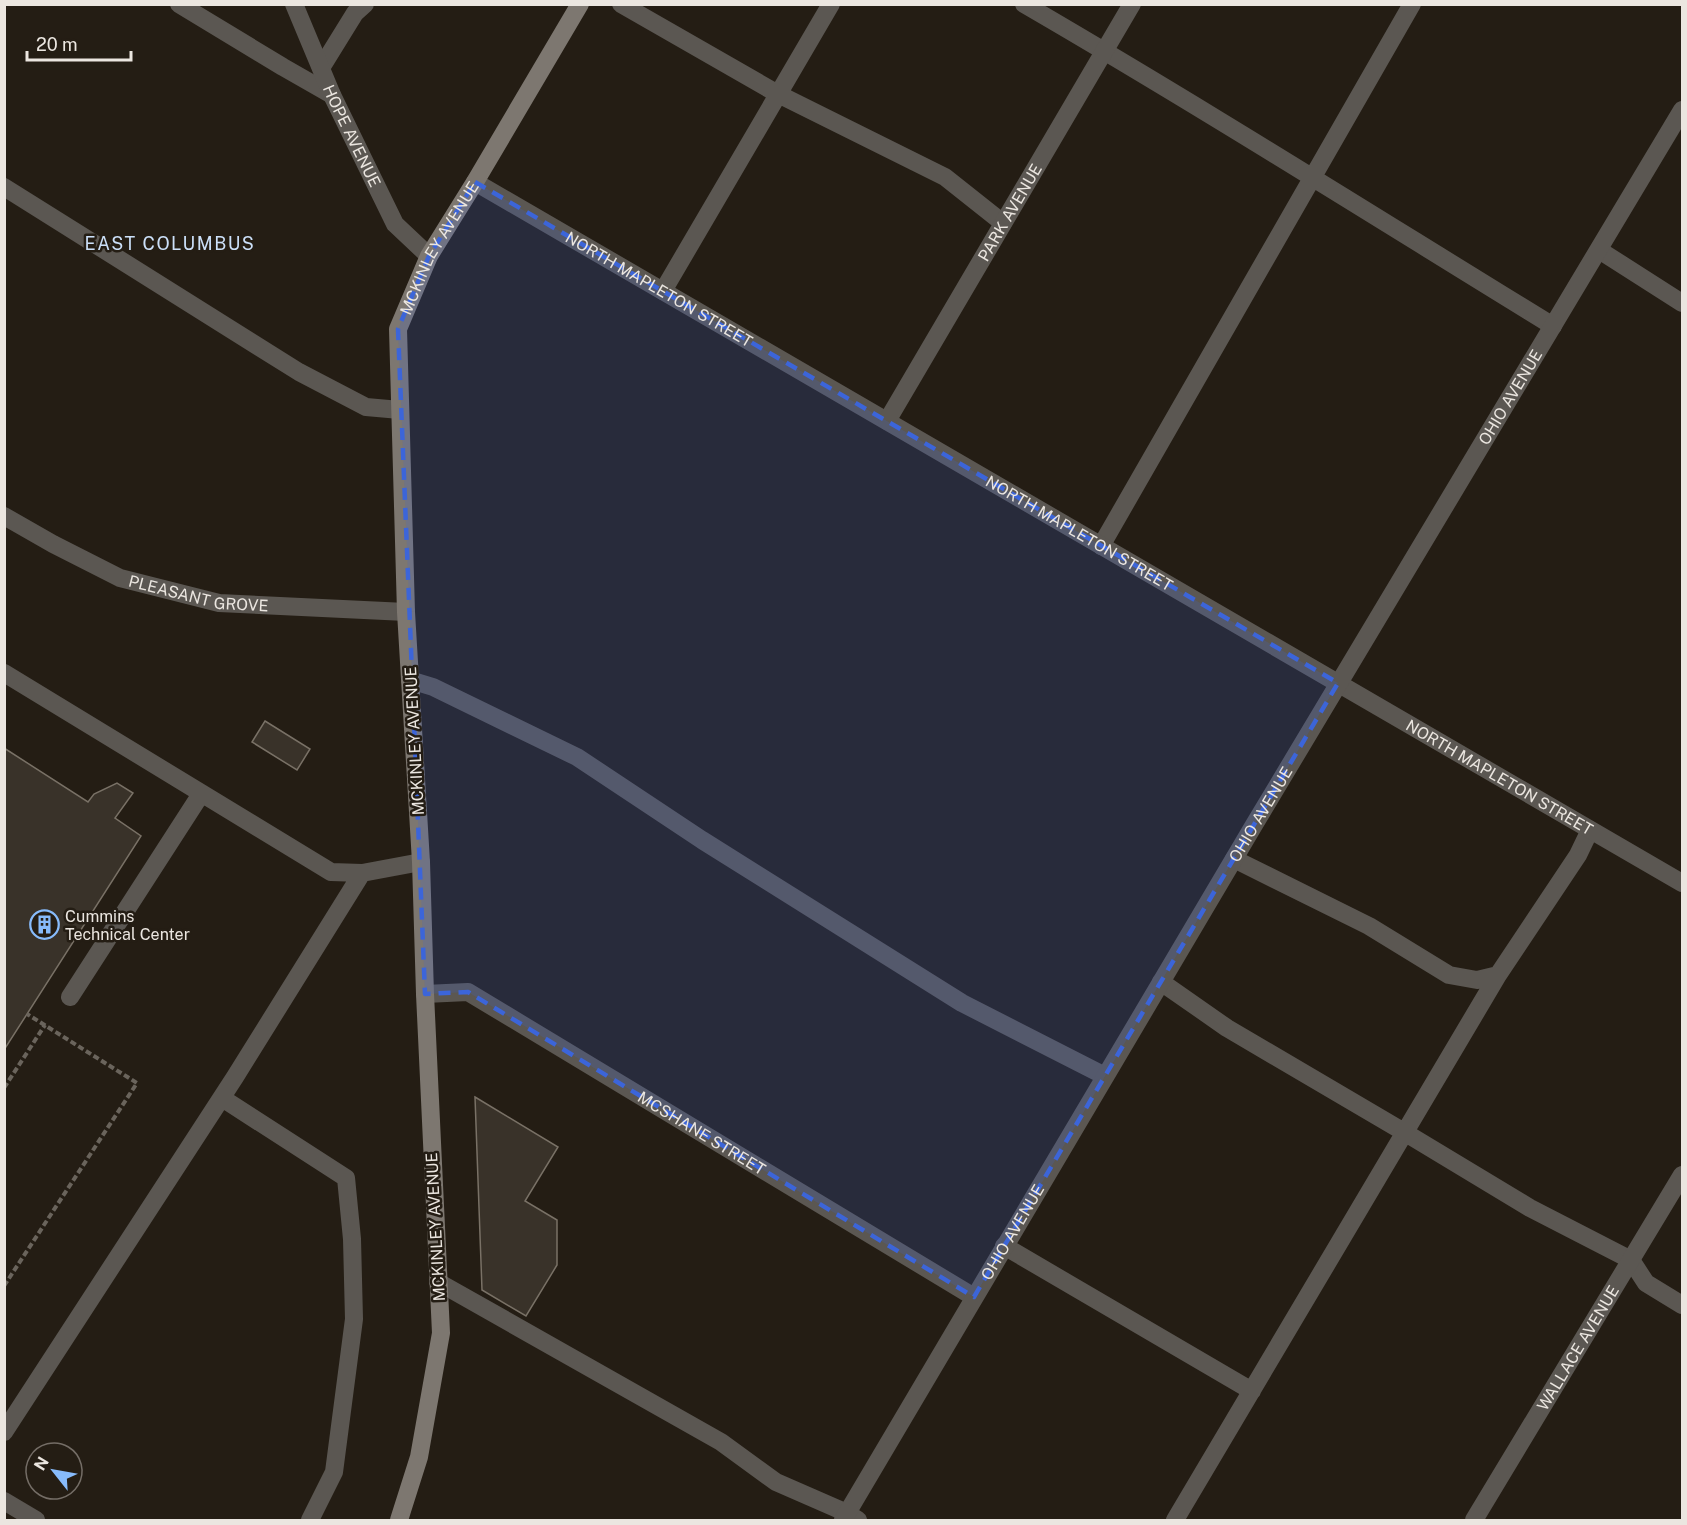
<svg xmlns="http://www.w3.org/2000/svg" width="1687" height="1525" viewBox="0 0 1687 1525" font-family="'Public Sans',sans-serif">
<style>
.building{fill:#393229;stroke:#797166;stroke-width:1.5}
.lines{fill:none;stroke-linecap:round;stroke-linejoin:round}
.path{stroke:#6a645c;stroke-width:4;stroke-dasharray:6 3;stroke-linecap:butt}
.lane{stroke:#5b5752;stroke-width:18}
.street{stroke:#5b5752;stroke-width:18}
.secondary{stroke:#7d7770;stroke-width:18}
.marked{fill:#3c65d9;fill-opacity:0.2;stroke:#3c65d9;stroke-width:4.5;stroke-dasharray:12 8;stroke-linejoin:round}
.labels{text-anchor:middle;stroke-width:5;stroke-linejoin:round;paint-order:stroke}
.street-label{font-size:16px;fill:#ebe6e0;stroke:#241d14}
.poi-label{font-size:16px;fill:#ebe6e0;stroke:#241d14;text-anchor:start}
.neighbourhood-label{font-size:18px;letter-spacing:1.5px;fill:#cce0f9;stroke:#241d14}
</style>
<rect width="100%" height="100%" fill="#241d14"/>
<!-- building -->
<path class="building" d="M265,721L310,749L297,770L252,742Z
M4,748L88,802L94,794L117,783L133,793L115,818L141,836L4,1050Z
M475,1097L558,1147L525,1201L557,1220V1265L526,1316L482,1290Z"/>
<g class="lines">
<!-- path -->
<path class="path" d="M4,1088L45,1025
M4,1286L137,1083L27,1014"/>
<!-- lane -->
<path class="lane" d="M621,4L778,94L945,177L1003,223
M1024,4C1203,108 1377,218 1553,326
M321,68L355,13L365,4
M4,187L299,372L366,407L400,410
M1599,250L1682,303
M663,291L831,4
M1101,546L1412,4
M4,673L331,872L362,873
M410,680L433,687L577,757L702,840L962,1003L1105,1076
M1234,859L1369,926L1449,975L1477,980L1498,975
M1161,982L1227,1028L1404,1132L1530,1208L1631,1260L1646,1283L1682,1305
M70,997L201,794
M222,1098L346,1178L352,1239L354,1319L334,1472L310,1520
M1004,1246L1252,1391
M438,1282L721,1442L776,1482L847,1513L858,1520
M4,1432L235,1077L362,873L421,862
M4,1501L36,1520
M1175,1520L1498,975L1578,855L1590,830"/>
<!-- street -->
<g class="street">
<path d="M179,4L283,67L332,95"/>
<path id="s1" d="M294,4L332,95L395,224L429,256"/>
<path id="s2" d="M475,182L1682,883"/>
<path id="s3" d="M887,421L1132,4"/>
<path id="s4" d="M4,516L53,544L120,578L219,603L406,612"/>
<path id="s5" d="M425,994L468,992L974,1297"/>
<path id="s6" d="M843,1520C1119,1048 1401,579 1682,110"/>
<path id="s7" d="M1474,1520L1682,1175"/>
</g>
<!-- secondary -->
<path class="secondary" id="s8" d="M399,1520L419,1457L441,1333L425,994L421,862L406,612L398,329L429,256L475,182L580,4"/>
</g>
<!-- marked area -->
<path class="marked" d="M475,182L1338,683L974,1297L468,992L425,994L398,329L429,256Z"/>
<!-- icons -->
<defs>
<symbol id="building-ring" viewBox="-11 -11 22 22"><circle r="9.5" fill="#241d14" stroke="#87bbfb" stroke-width="1.5"/><path d="M-4-6H4V6H1V3H-1V6H-4ZM-2.5-4.3h1.7v1.8h-1.7ZM.8-4.3h1.7v1.8H.8ZM-2.5-1h1.7V.8h-1.7ZM.8-1h1.7V.8H.8Z" fill="#87bbfb"/></symbol>
</defs>
<g fill-rule="evenodd">
<use href="#building-ring" x="28" y="908" width="33" height="33"/>
</g>
<g class="labels">
<!-- street labels -->
<g class="street-label">
<text dy="6" stroke="none"><textPath href="#s1" startOffset="144">HOPE AVENUE</textPath></text>
<text dy="6" stroke="none"><textPath href="#s3" startOffset="242">PARK AVENUE</textPath></text>
<text dy="6" stroke="none"><textPath href="#s8" startOffset="1288">MCKINLEY AVENUE</textPath></text>
<text dy="6" stroke="none"><textPath href="#s2" startOffset="213">NORTH MAPLETON STREET</textPath></text>
<text dy="6" stroke="none"><textPath href="#s6" startOffset="1306">OHIO AVENUE</textPath></text>
<text dy="6" stroke="none"><textPath href="#s2" startOffset="699">NORTH MAPLETON STREET</textPath></text>
<text dy="6" stroke="none"><textPath href="#s4" startOffset="212">PLEASANT GROVE</textPath></text>
<text transform="translate(414 741) rotate(-93)" y="6">MCKINLEY AVENUE</text>
<text dy="6" stroke="none"><textPath href="#s2" startOffset="1185">NORTH MAPLETON STREET</textPath></text>
<text dy="6" stroke="none"><textPath href="#s6" startOffset="820">OHIO AVENUE</textPath></text>
<text dy="6" stroke="none"><textPath href="#s5" startOffset="316">MCSHANE STREET</textPath></text>
<text transform="translate(435 1227) rotate(-93)" y="6">MCKINLEY AVENUE</text>
<text dy="6" stroke="none"><textPath href="#s6" startOffset="334">OHIO AVENUE</textPath></text>
<text dy="6" stroke="none"><textPath href="#s7" startOffset="201">WALLACE AVENUE</textPath></text>
</g>
<!-- poi labels -->
<g class="poi-label">
<text x="65" y="922">Cummins<tspan x="65" dy="18">Technical Center</tspan></text>
</g>
<!-- neighbourhood labels -->
<g class="neighbourhood-label">
<text x="170" y="250">EAST COLUMBUS</text>
</g>
</g>
<!-- border -->
<rect width="1687" height="1525" fill="none" stroke="#ebe6e0" stroke-width="12"/>
<!-- north arrow -->
<g transform="translate(54 1471) rotate(301)"><circle r="28" fill="#241d14" stroke="#746d66" stroke-width="1.5"/>
<path d="M0-4.5L10 22L0 15L-10 22Z" fill="#87bbfb"/>
<text y="-9" font-size="16" font-weight="bold" text-anchor="middle" fill="#ebe6e0">N</text>
</g>
<!-- scale -->
<path d="M27 51v9h104v-9" fill="none" stroke="#ebe6e0" stroke-width="3"/>
<text x="36" y="51" font-size="18" fill="#ebe6e0" stroke="#241d14" stroke-width="4.5" paint-order="stroke">20 m</text>
</svg>
